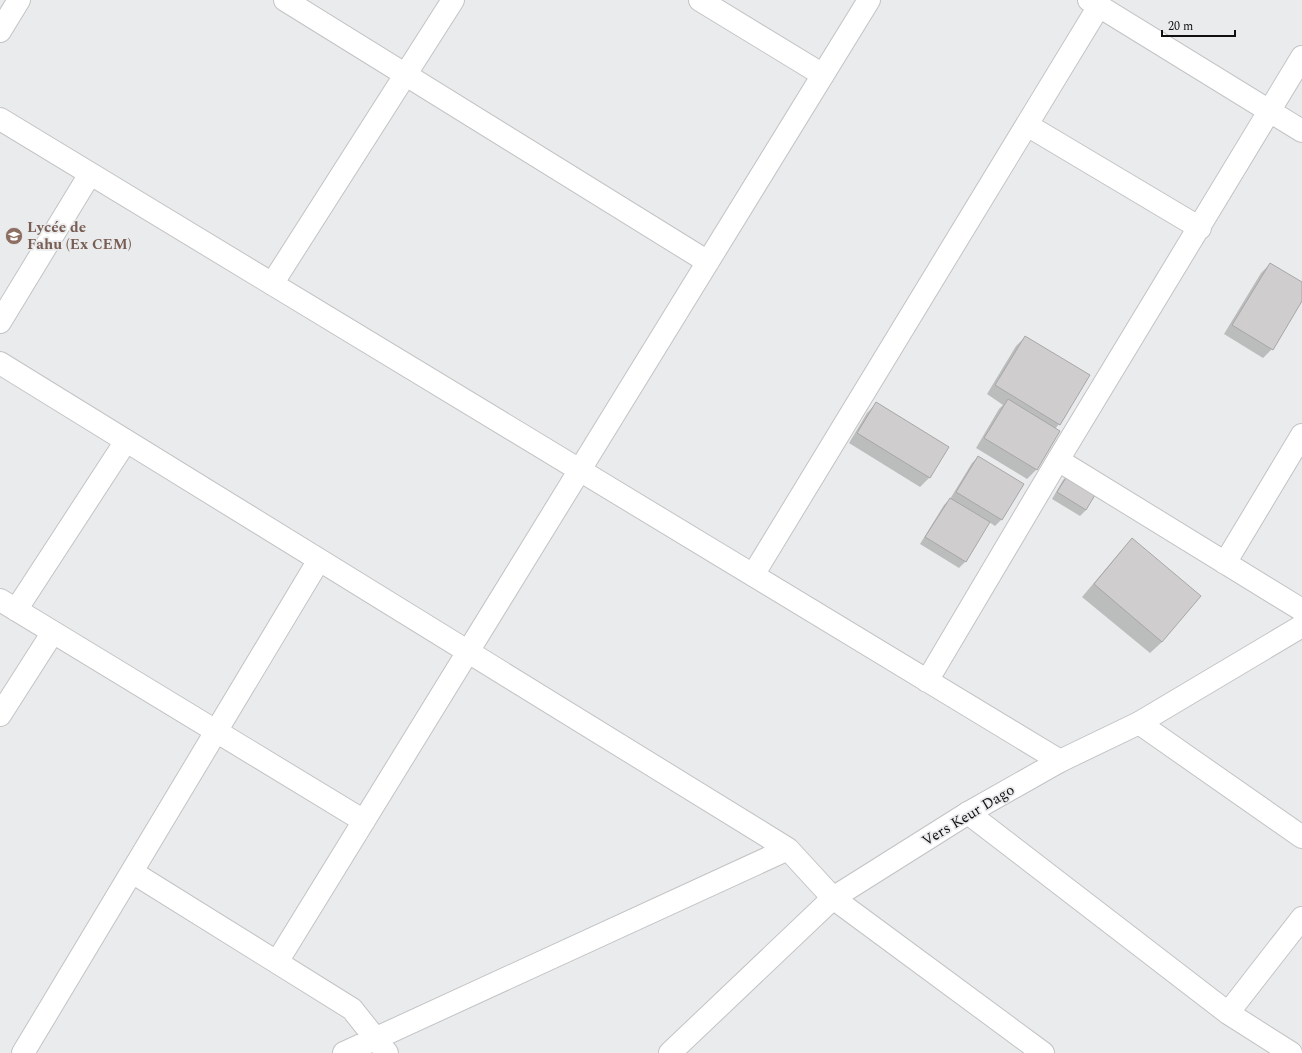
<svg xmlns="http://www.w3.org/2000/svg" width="1302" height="1053" viewBox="0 0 1302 1053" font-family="Spectral,serif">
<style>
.shadow{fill:#0003}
.building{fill:#cfcdce;stroke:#a8a6a7}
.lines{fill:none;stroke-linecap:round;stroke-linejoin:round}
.street-casing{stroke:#c2c3c5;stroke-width:24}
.secondary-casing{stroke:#c2c3c5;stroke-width:24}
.street{stroke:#fff;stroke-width:22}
.secondary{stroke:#fff;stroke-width:22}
.labels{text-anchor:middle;stroke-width:3.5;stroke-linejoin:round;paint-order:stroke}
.education-label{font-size:15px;font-weight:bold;fill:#785e54;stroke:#eaebec;text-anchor:start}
.street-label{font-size:15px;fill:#101011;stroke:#eaebec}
</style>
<rect width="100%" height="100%" fill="#eaebec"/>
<!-- shadow -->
<path class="shadow" d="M1270,264L1302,283V299L1272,349L1263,358L1224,334L1261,273Z
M1025,337L1059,424L1055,429L1059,432L1036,470L1027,479L976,448L999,409L1003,405L987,394L1016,346Z
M876,404L948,447L929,478L920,487L849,443L867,413Z
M978,457L1023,484L1001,520L995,526L989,522L965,562L959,568L920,544L944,505L950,499L972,463Z
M1069,474L1086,510L1080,516L1052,499L1063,480Z
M1132,540L1162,642L1150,653L1082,597L1120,552Z"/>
<!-- building -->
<path class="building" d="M1270,263L1302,282V301L1273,350L1232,325Z
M1025,336L1090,375L1060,425L995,385Z
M1008,399L1060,431L1037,470L984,438Z
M876,402L949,447L930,478L857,433Z
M978,456L1024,484L1002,520L956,492Z
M1069,473L1098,490L1086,510L1057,492Z
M950,498L990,522L966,562L925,537Z
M1132,538L1201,596L1162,642L1094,584Z"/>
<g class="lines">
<defs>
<path id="street" d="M285,0L708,262
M700,0L823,75
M1089,0L1302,131
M0,31L19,0
M0,119L1060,761
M1027,125L1200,228
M272,284L453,0
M0,322L90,174
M0,363L788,849L833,898L1043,1053
M1058,460L1302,610
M1225,563L1302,435
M753,575L1099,6
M0,600L364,821
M16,610L126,441
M927,681L1058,460L1302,57
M0,715L53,632
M1139,723L1302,837
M968,813L1228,1013L1291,1053
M132,872L352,1009L387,1053
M277,962L869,0
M1228,1013L1302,918
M23,1053L319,560
M344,1053L788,849"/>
<path id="secondary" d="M670,1053L833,898L968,813L1060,761L1139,723L1302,626"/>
</defs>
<!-- street casing -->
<use href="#street" class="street-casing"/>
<!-- secondary casing -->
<use href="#secondary" class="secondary-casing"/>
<!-- street -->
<use href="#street" class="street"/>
<!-- secondary -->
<use href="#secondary" class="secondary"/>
</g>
<!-- icons -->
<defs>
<symbol id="school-disc" viewBox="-11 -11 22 22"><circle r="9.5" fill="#8d6e63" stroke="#eaebec"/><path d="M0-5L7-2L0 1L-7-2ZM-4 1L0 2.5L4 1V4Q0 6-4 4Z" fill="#fff"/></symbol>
</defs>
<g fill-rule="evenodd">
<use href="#school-disc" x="4" y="226" width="20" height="20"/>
</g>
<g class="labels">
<!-- education labels -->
<g class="education-label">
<text x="27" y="232">Lycée de<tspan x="27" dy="17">Fahu (Ex CEM)</tspan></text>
</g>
<!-- street labels -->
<g class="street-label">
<text transform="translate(968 815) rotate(-31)" y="5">Vers Keur Dago</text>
</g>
</g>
<!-- scale -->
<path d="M1162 30v6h73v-6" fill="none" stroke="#101011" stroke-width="2"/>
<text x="1168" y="30" font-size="12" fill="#101011" stroke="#eaebec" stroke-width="3" paint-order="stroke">20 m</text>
</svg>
